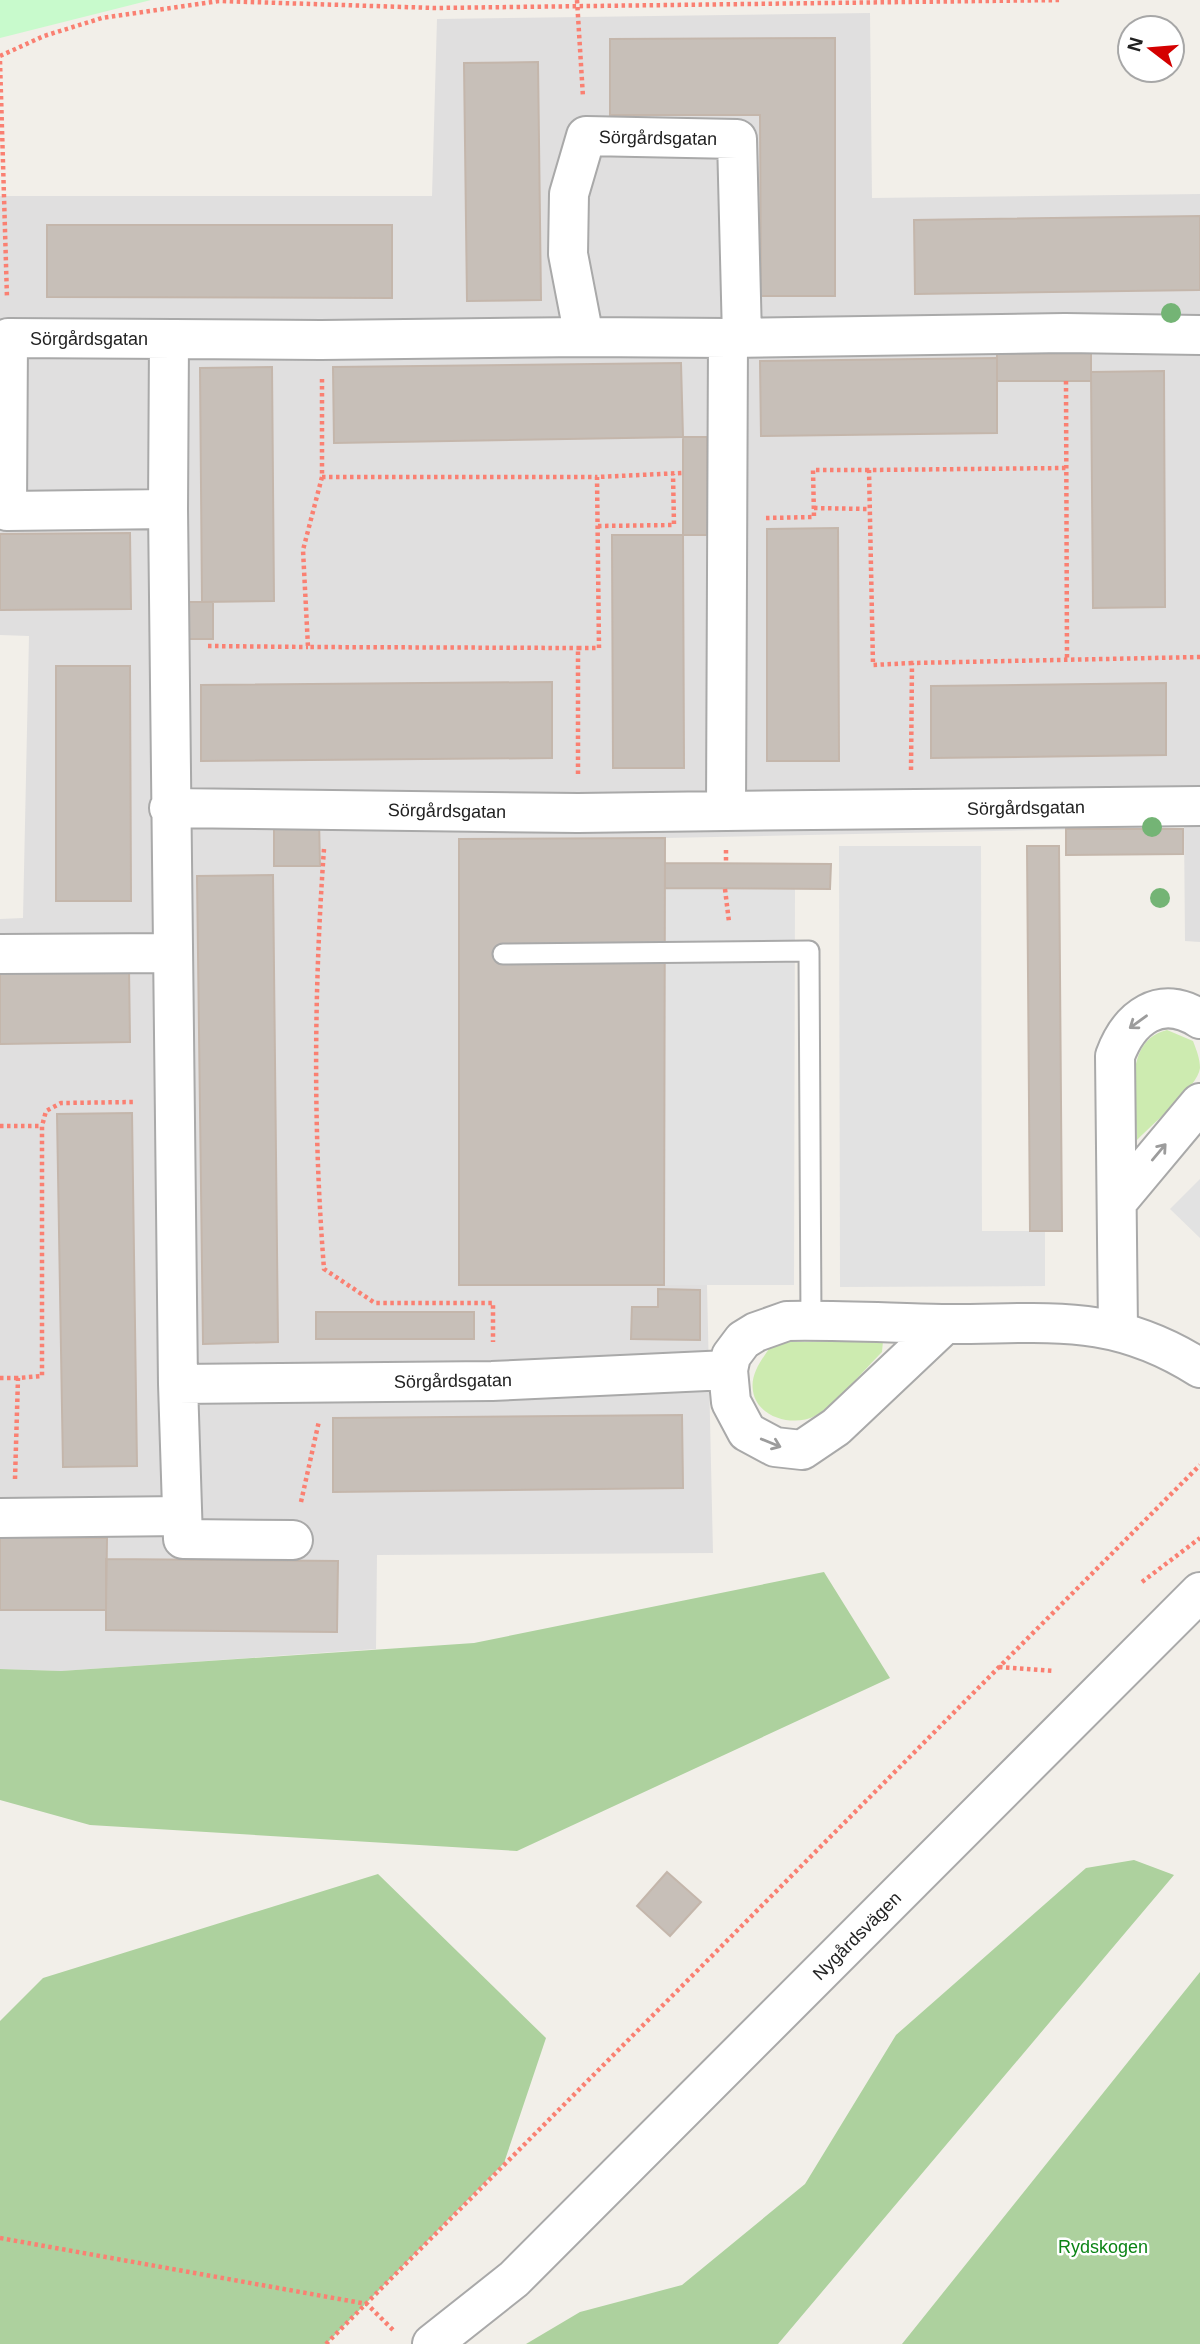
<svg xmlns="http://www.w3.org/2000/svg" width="1200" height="2344" viewBox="0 0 1200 2344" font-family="Helvetica,sans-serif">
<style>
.residential{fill:#e0dfdf}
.grass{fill:#cdebb0}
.forest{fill:#add19e}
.park{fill:#c8facc}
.parking{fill:#e2e2e2}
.building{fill:#c7bfb8;stroke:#c4b6ab;stroke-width:2}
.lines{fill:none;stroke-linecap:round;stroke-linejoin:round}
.service-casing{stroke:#a9a9a9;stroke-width:23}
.minor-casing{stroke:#a9a9a9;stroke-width:42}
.tertiary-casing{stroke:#a9a9a9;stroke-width:42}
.path{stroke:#fa8072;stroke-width:4.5;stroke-dasharray:3.5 3.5;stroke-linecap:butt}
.service{stroke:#fff;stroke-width:19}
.minor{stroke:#fff;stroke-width:38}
.tertiary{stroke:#fff;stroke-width:38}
.tree{fill:#74b475}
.oneway{stroke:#9c9c9c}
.labels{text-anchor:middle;stroke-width:5;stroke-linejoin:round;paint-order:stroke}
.street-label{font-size:18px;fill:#222;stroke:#fff}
.park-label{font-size:18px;fill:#0c8416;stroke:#fff}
</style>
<rect width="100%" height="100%" fill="#f2efe9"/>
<!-- residential -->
<path class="residential" d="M870,13L872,198L1200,194V942L1185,941L1184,827L665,838L460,839L459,1285H707L713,1553L377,1555L376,1649L61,1671L0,1669V919L23,918L29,636L0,635V196H432L437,19Z"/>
<!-- grass -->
<path class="grass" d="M1167,1030L1193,1041C1196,1049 1200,1058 1200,1068C1198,1087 1151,1125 1137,1140C1136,1104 1121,1041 1167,1030Z
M883,1341L882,1352C866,1368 833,1407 815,1416C794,1427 757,1418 753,1391C750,1374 762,1359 771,1346L790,1342Z"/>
<!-- forest -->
<path class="forest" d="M824,1572L890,1678L517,1851L90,1825L0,1800V1669L61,1671L474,1643Z
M1134,1860L1174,1875L778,2344H526L580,2312L682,2285L805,2184L896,2035L1086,1868Z
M378,1874L546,2038L504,2163L326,2344H0V2021L43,1978Z
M1200,1972V2344H902Z"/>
<!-- park -->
<path class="park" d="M0,0H151L0,38Z"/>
<!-- parking -->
<path class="parking" d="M839,846H981L982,1231H1045V1286L840,1287Z
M665,889H795L794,1285H664Z
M1200,1179V1238L1170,1209Z"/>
<!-- building -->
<path class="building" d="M835,38V296H761L760,115H610V39Z
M538,62L541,300L467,301L464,63Z
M1200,216V290L915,294L914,220Z
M47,225H392V298L47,297Z
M1091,353V381H997V354Z
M997,358V433L761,436L760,361Z
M681,363L683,437L334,443L333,367Z
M272,367L274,601L202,602L200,368Z
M1164,371L1165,607L1093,608L1091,372Z
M683,437H707V535H683Z
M838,528L839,761H767V529Z
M130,533L131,609L0,610V534Z
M612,535H683L684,768H613Z
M188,602H213V639H188Z
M56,666H130L131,901H56Z
M552,682V758L201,761V685Z
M1166,683V755L931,758V686Z
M319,818L320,866H274V819Z
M1066,829H1183V854L1066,855Z
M665,838L664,1285H459V839Z
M1027,846H1059L1062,1231H1030Z
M665,863L831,864L830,889L665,888Z
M273,875L278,1342L203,1344L197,876Z
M129,968L130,1042L0,1044V969Z
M132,1113L137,1466L63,1467L57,1114Z
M658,1289L700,1290V1340L631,1339L632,1307H658Z
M316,1312H474V1339H316Z
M682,1415L683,1488L333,1492V1418Z
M0,1537L107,1538L106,1610H0Z
M106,1559L338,1561L337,1632L106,1630Z
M667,1872L701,1902L670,1936L637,1906Z"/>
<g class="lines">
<defs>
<path id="service" d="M503,954L809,951L811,1321"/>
<path id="minor" d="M742,337L737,139L586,136L569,194L568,254L584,337L728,338L726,811L1200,806
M728,338L1065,333L1200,335
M169,339L168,509L7,511L8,338L321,340L584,337
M168,509L178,1384
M169,808L578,813L726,811
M0,954L173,953
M1118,1201L1200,1103
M945,1324L836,1427L802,1450L775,1447L747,1432L731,1402L728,1370L731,1356L743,1340L756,1332L787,1321C839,1320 890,1323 942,1324C1043,1325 1109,1310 1200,1368
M1118,1330L1115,1056C1129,1018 1160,993 1200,1019
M0,1518L182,1516
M293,1540L183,1539L178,1384L492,1381L728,1370"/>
<path id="tertiary" d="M432,2344L514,2279L1200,1592"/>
</defs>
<!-- service casing -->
<use href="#service" class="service-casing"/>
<!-- minor casing -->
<use href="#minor" class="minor-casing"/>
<!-- tertiary casing -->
<use href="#tertiary" class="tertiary-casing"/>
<!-- path -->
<path class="path" d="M577,0L583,97
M0,56L44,36L102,18L219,1L435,8L1062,0
M0,61L7,298
M322,379V477H597
M1066,381L1067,658
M322,477L303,550L308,647L578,648
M814,508L869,509
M766,518L814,517L813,470H869
M598,526L674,525L673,474
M208,646L308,647
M912,663L873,665L869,470L1067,468
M911,770L912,663L1200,657
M578,774V648H599L597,477L682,473
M324,849C314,989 313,1129 324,1269L375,1303H493V1342
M726,850V863
M725,889L729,922
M0,1126H42
M0,1378H18
M15,1479L18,1378L42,1376V1126L46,1111L61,1103L135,1102
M301,1502L319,1421
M1142,1582L1200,1538
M999,1667L1054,1671
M0,2238L367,2304L394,2331
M326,2344L1200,1465"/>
<!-- service -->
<use href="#service" class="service"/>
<!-- minor -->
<use href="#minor" class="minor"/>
<!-- tertiary -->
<use href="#tertiary" class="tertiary"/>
</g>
<!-- trees -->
<g class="tree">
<circle cx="1171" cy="313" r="10"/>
<circle cx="1152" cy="827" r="10"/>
<circle cx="1160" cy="898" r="10"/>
</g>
<!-- one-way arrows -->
<defs><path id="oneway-shaft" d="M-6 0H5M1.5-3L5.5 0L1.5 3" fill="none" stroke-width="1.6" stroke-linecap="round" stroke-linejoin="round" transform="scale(1.75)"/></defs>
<g class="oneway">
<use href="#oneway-shaft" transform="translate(1138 1022) rotate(144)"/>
<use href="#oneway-shaft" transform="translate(1159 1152) rotate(-50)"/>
<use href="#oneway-shaft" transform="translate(771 1443) rotate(22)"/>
</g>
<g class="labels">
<!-- street labels -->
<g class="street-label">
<text transform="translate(658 138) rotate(1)" y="6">Sörgårdsgatan</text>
<text x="89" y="345">Sörgårdsgatan</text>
<text transform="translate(1026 808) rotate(-1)" y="6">Sörgårdsgatan</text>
<text transform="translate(447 811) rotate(1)" y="6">Sörgårdsgatan</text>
<text transform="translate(453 1381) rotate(-1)" y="6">Sörgårdsgatan</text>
<text transform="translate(857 1936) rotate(-45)" y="6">Nygårdsvägen</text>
</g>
<!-- park labels -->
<g class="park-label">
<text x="1103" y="2253">Rydskogen</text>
</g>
</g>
<!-- north arrow -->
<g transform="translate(1151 49) rotate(286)"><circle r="33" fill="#ffffff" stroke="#a7a7a7" stroke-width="2"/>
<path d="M0-5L12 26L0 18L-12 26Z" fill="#d40000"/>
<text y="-10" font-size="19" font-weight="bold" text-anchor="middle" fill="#222222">N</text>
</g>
</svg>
